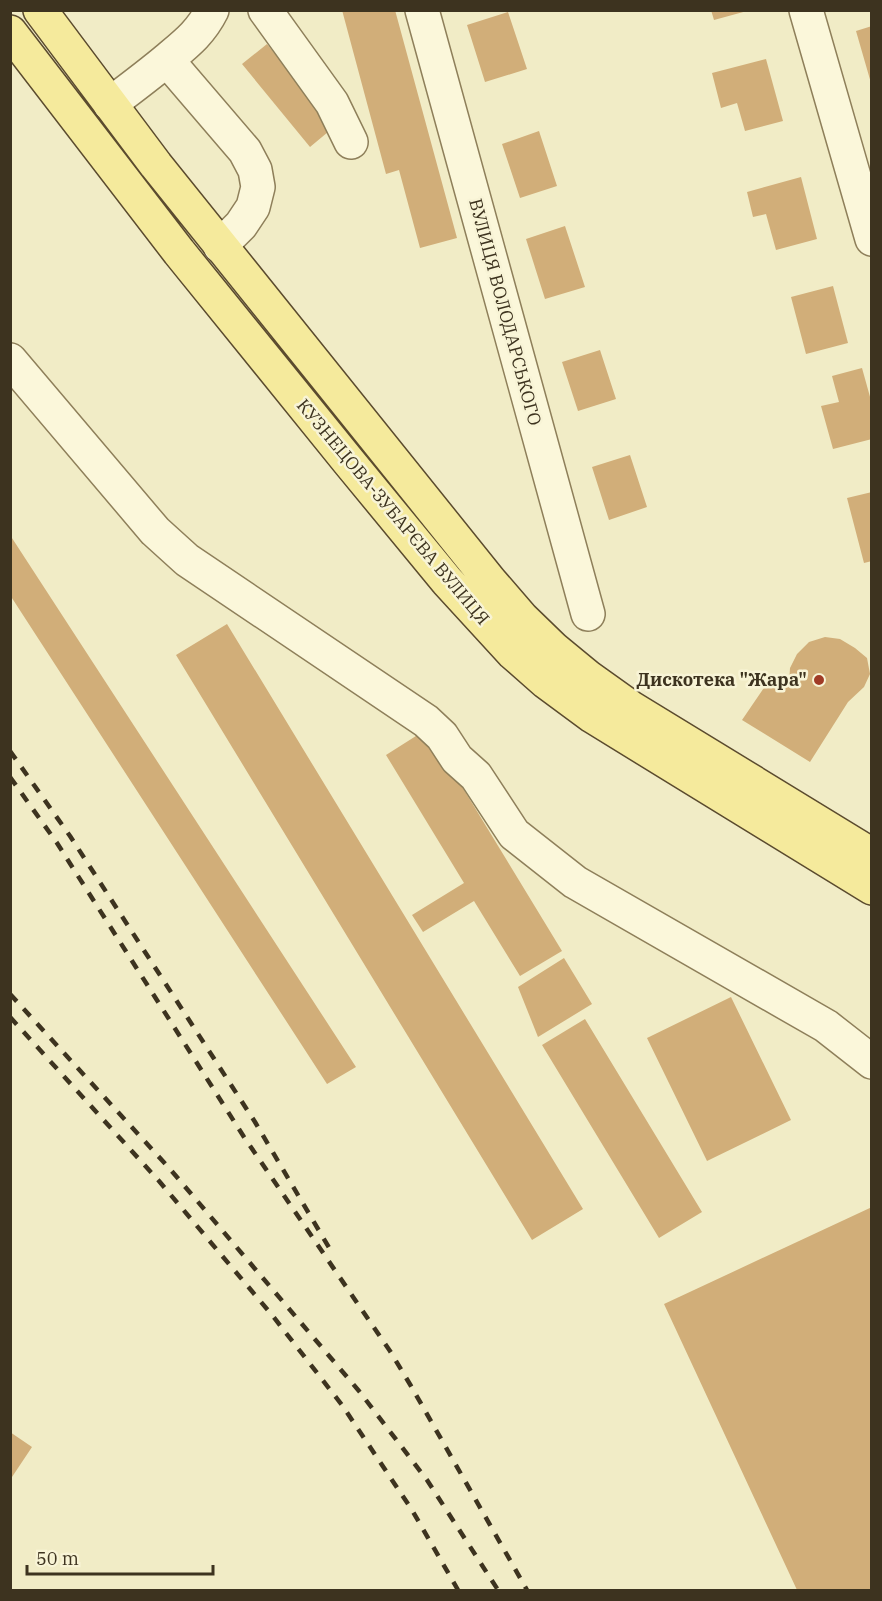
<svg xmlns="http://www.w3.org/2000/svg" width="882" height="1601" viewBox="0 0 882 1601" font-family="'IBM Plex Serif',serif">
<style>
.building{fill:#d1ae79}
.lines{fill:none;stroke-linecap:round;stroke-linejoin:round}
.minor-casing{stroke:#8e7f5a;stroke-width:36}
.major-casing{stroke:#5b4b2e;stroke-width:36}
.minor{stroke:#fbf7da;stroke-width:33}
.major{stroke:#f5ea9c;stroke-width:33}
.rail{stroke:#3d331f;stroke-width:4.5;stroke-dasharray:10 10;stroke-linecap:butt}
.poi-dot{fill:#a03b26;stroke:#f8f4d6;stroke-width:2}
.labels{text-anchor:middle;stroke-width:5;stroke-linejoin:round;paint-order:stroke}
.street-label{font-size:18px;fill:#3d331f;stroke:#f8f4d6}
.poi-label{font-size:18px;font-weight:bold;fill:#3d331f;stroke:#f8f4d6;text-anchor:end}
</style>
<rect width="100%" height="100%" fill="#f1ecc6"/>
<!-- building -->
<path class="building" d="M342,10H395L457,238L420,248L399,170L386,174Z
M711,10H747V11L714,20Z
M508,12L527,69L485,82L467,25Z
M872,26V83H871L856,31Z
M267,44L334,127L310,147L242,64Z
M766,59L783,121L745,131L737,103L721,108L712,73Z
M539,131L557,186L520,198L502,144Z
M801,177L817,239L776,250L766,214L753,217L747,192Z
M565,226L585,287L545,299L526,239Z
M833,286L848,343L806,354L791,297Z
M600,350L616,399L578,411L562,362Z
M862,368L872,404V439L833,449L821,406L839,402L832,376Z
M630,455L647,507L609,520L592,467Z
M872,492V561L864,563L847,498Z
M10,535L356,1067L327,1084L10,595Z
M227,624L583,1209L532,1240L176,655Z
M825,637L840,639L855,648L867,658L870,674L864,687L848,702L810,762L742,720L772,676L789,684L790,668L797,654L809,642Z
M427,729L562,951L520,976L474,901L423,932L412,915L464,883L386,755Z
M564,958L592,1004L538,1037L518,987Z
M731,997L791,1120L707,1161L647,1038Z
M585,1019L702,1212L659,1238L542,1045Z
M872,1207V1590H797L664,1304Z
M10,1432L32,1447L10,1480Z"/>
<g class="lines">
<defs>
<path id="minor" d="M265,10L332,103L351,142
M422,10L588,614
M806,10L872,239
M167,60L245,151L255,170L258,187L253,207L241,225L220,246
M110,104C130,89 150,74 169,58C187,43 201,32 212,10
M10,360L155,531L187,560L426,721L442,736L457,759L476,776L514,834L575,882L826,1026L872,1062"/>
<path id="major" d="M40,10L156,165L490,581L522,618L554,649L588,677L630,707L872,855
M10,32L179,252L349,462L447,581L513,653L546,682L592,716L872,888"/>
</defs>
<!-- minor casing -->
<use href="#minor" class="minor-casing"/>
<!-- major casing -->
<use href="#major" class="major-casing"/>
<!-- minor -->
<use href="#minor" class="minor"/>
<!-- major -->
<use href="#major" class="major"/>
<!-- rail -->
<path class="rail" d="M10,751L70,836L255,1122L331,1251
M10,777L57,843L244,1137L390,1351L411,1386L527,1590
M10,994L170,1169L359,1391L427,1480L498,1590
M10,1017L159,1181L272,1315L342,1405L412,1510L458,1590"/>
</g>
<!-- markers -->
<circle class="poi-dot" cx="819" cy="680" r="6"/>
<g class="labels">
<!-- street labels -->
<g class="street-label">
<text transform="translate(505 312) rotate(75)" y="6">ВУЛИЦЯ ВОЛОДАРСЬКОГО</text>
<text transform="translate(393 512) rotate(50)" y="6">КУЗНЕЦОВА-ЗУБАРЄВА ВУЛИЦЯ</text>
</g>
<!-- poi labels -->
<g class="poi-label">
<text x="807" y="686">Дискотека "Жара"</text>
</g>
</g>
<!-- border -->
<rect width="882" height="1601" fill="none" stroke="#3d331f" stroke-width="24"/>
<!-- scale -->
<path d="M27 1565v9h186v-9" fill="none" stroke="#3d331f" stroke-width="3"/>
<text x="36" y="1565" font-size="18" fill="#3d331f" stroke="#f8f4d6" stroke-width="4.5" paint-order="stroke">50 m</text>
</svg>
